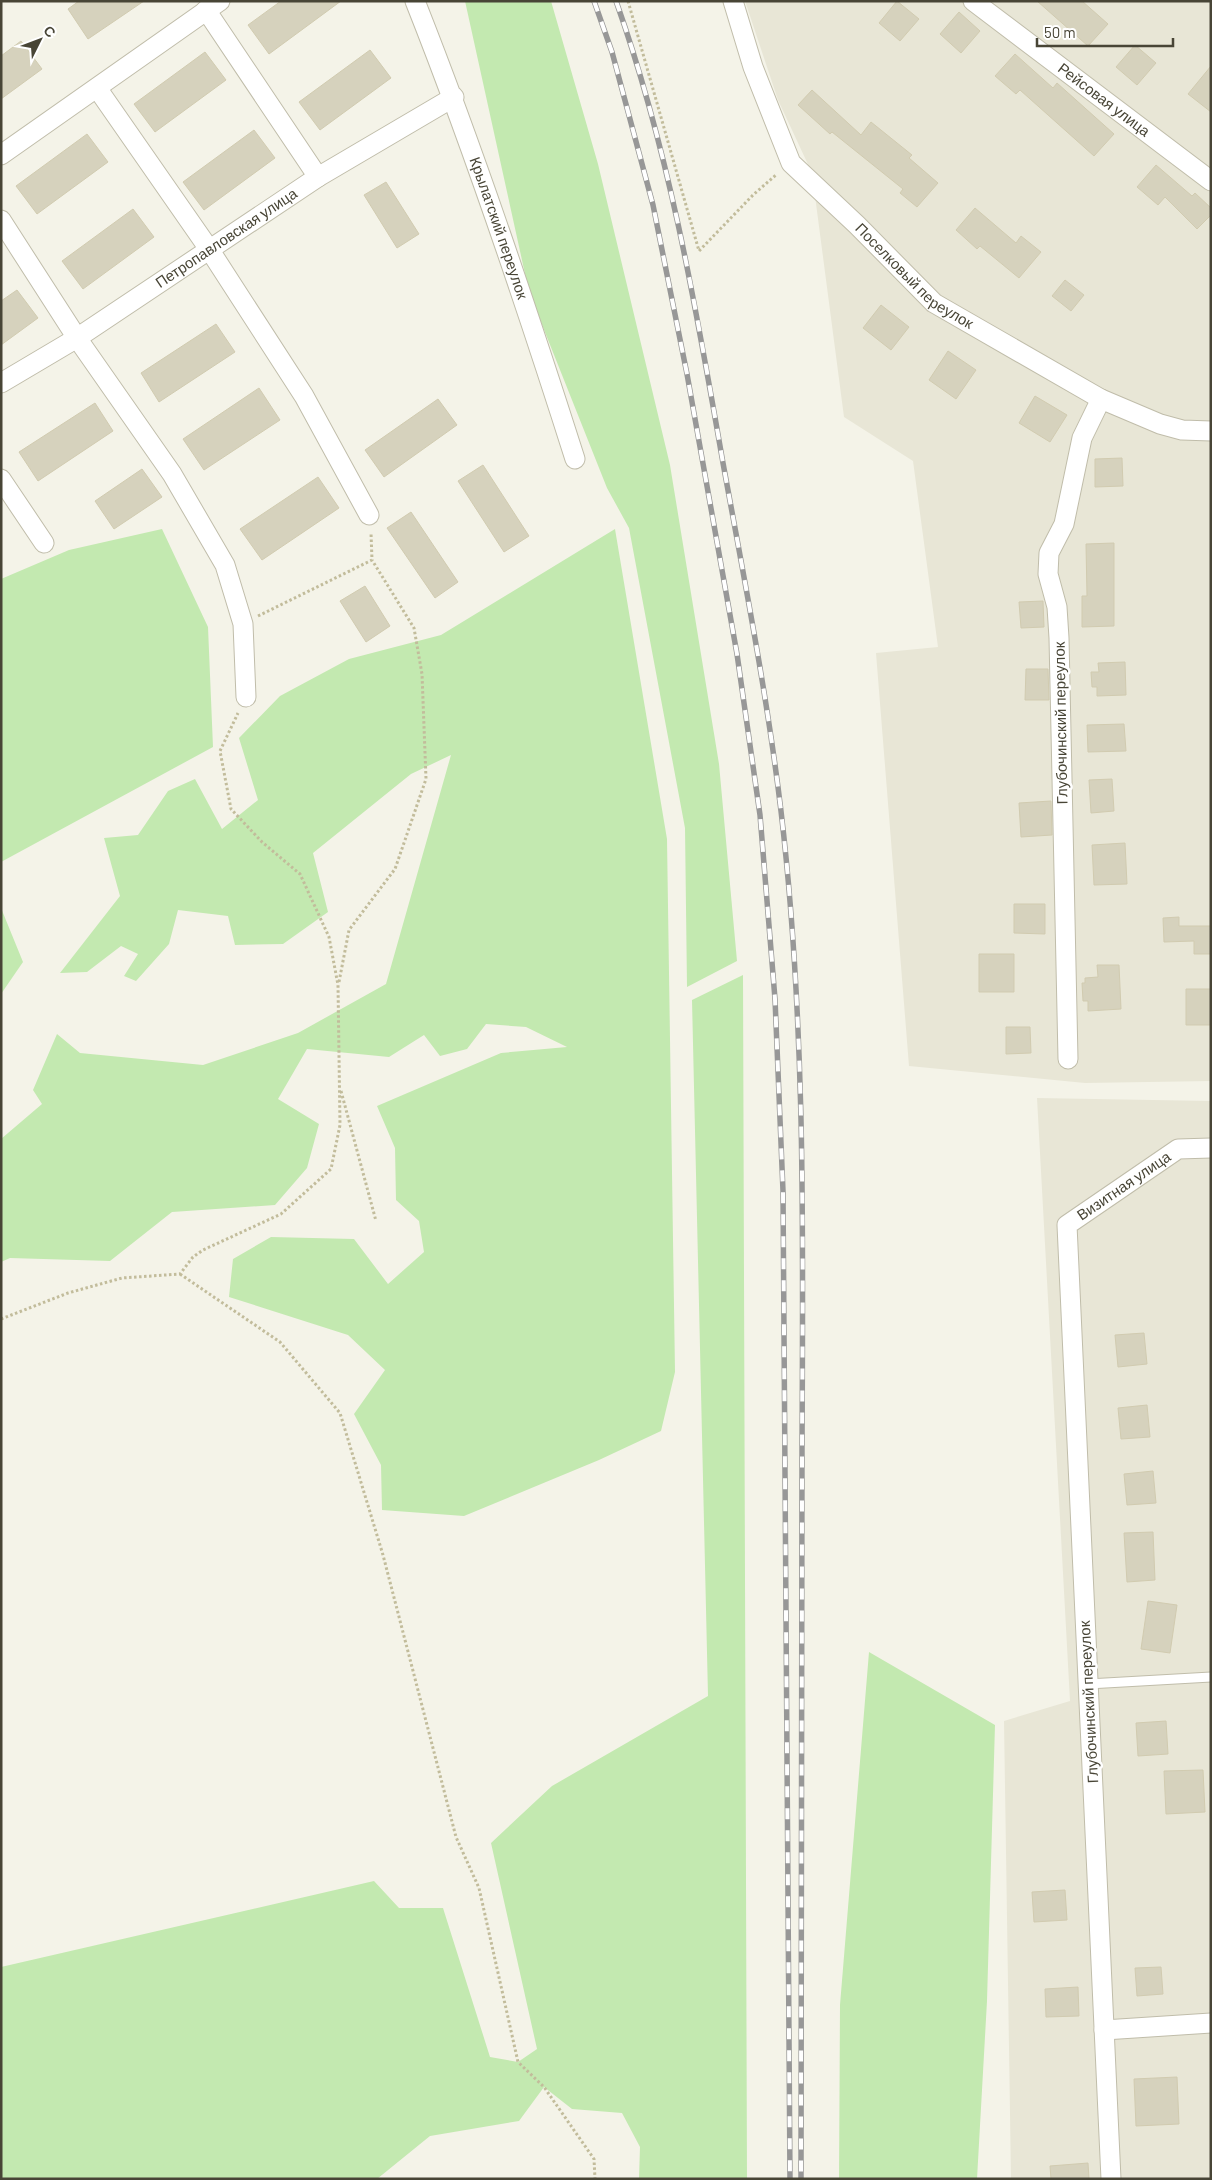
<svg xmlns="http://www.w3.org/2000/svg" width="1212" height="2180" viewBox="0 0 1212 2180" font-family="Barlow,sans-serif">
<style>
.residential{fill:#e8e6d6}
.green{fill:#c3e9b0}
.building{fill:#d6d2bd;stroke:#d1cbb0}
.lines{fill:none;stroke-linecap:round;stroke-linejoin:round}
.lane-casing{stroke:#c0bdaa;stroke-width:11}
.street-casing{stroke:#c0bdaa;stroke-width:21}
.path{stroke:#c2bc9b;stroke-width:3;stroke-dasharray:2.5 2.5;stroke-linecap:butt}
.lane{stroke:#fff;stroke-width:9}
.street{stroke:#fff;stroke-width:19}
.rail-casing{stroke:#979797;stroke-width:5.5}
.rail{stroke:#fff;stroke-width:4;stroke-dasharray:11;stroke-linecap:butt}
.labels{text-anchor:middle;stroke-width:5;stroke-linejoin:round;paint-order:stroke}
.street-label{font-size:15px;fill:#484536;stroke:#fff}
</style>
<rect width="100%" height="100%" fill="#f4f3e8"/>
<!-- residential -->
<path class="residential" d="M745,1H1211V1081L1085,1083L909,1066L876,653L938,647L913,461L844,417L812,173L778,100Z
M1037,1098L1211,1101V2179H1011L1004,1721L1070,1701Z"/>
<!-- green -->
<path class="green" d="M465,1H551L598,164L670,465L719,764L737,961L687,987L685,828L629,528L607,488L529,292Z
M162,529L208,627L213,747L1,862V579L69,550Z
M615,529L667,839L675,1372L661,1431L599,1460L464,1516L382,1510L381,1465L354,1414L385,1370L348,1335L229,1297L233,1259L271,1237L354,1239L388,1284L424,1252L419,1221L396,1200L395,1148L377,1106L501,1053L567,1047L526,1027L486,1024L467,1049L440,1056L424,1035L389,1057L307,1049L278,1099L319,1124L307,1168L275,1205L172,1212L110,1261L10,1258L1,1262V1139L42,1104L33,1090L57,1034L80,1053L203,1065L298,1033L386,984L451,755L411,774L313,853L328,912L283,944L235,945L228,916L178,910L169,944L136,981L124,976L138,954L121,946L87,972L60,973L120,896L104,838L138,835L168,791L195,779L222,829L258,800L239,738L280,696L349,659L441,635Z
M1,908L23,962L1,994Z
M743,975L747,2179H639L640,2147L622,2113L572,2109L544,2087L519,2121L430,2136L377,2179H1V1967L374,1881L399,1908H443L490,2057L518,2062L537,2049L491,1843L552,1786L708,1696L692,1000Z
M869,1652L995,1725L987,2001L977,2179H839L840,2005Z"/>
<!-- building -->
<path class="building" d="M79,1H144L88,39L68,9Z
M281,1H341L269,54L248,25Z
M897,1L919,19L900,41L879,23Z
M1037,1H1082L1108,24L1088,46Z
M959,12L980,31L961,53L940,34Z
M21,41L42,69L1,99V56Z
M1135,45L1156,63L1137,85L1116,67Z
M370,50L391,78L320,130L299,102Z
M205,52L226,80L155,132L134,104Z
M1015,54L1053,88L1057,83L1114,134L1094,156L1020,90L1016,94L995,76Z
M1211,66V112L1188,94Z
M812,90L861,135L871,122L912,155L909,158L938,183L917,207L900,193L903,189L832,132L830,134L798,105Z
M254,130L275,158L204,210L183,182Z
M87,134L108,162L37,214L16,186Z
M1156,165L1192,196L1195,193L1211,208V215L1197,229L1165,197L1158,205L1137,187Z
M386,182L419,234L397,248L364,195Z
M975,208L1016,243L1021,236L1041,252L1019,278L980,246L977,249L956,230Z
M133,209L154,237L83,289L62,261Z
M1065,280L1084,295L1071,311L1052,296Z
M17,290L38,318L1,345V301Z
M881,305L909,327L891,350L863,328Z
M216,324L235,352L159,402L141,373Z
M948,351L976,370L956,399L929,380Z
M259,388L280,420L204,470L183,439Z
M1035,396L1067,415L1050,442L1019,423Z
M438,399L457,425L384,477L365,450Z
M95,403L113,431L38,481L19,452Z
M1122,458L1123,486L1095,487V459Z
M483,465L529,536L504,552L458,481Z
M142,469L162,497L114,529L95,501Z
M318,477L339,508L262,560L240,529Z
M411,512L458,582L435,598L387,528Z
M1114,543V626L1082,627V596H1087L1086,544Z
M365,586L390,626L366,642L340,601Z
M1043,601L1044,627L1021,628L1019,602Z
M1125,662L1126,695L1097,696V687H1092L1091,672H1099L1098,663Z
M1026,669H1048L1049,700H1025Z
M1124,724L1126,751L1088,752L1087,725Z
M1112,779L1114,811L1091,813L1089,780Z
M1051,801L1052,835L1021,837L1019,803Z
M1125,843L1127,884L1094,885L1092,845Z
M1014,904H1045V934L1014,933Z
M1179,917V926H1211V954H1194V941L1164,942L1163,918Z
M979,954H1014V992H979Z
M1097,965H1119L1121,1009L1088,1011V1001H1083L1082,983H1085V978L1098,977Z
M1186,989H1211V1025H1186Z
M1006,1027H1030L1031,1053L1006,1054Z
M1144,1333L1147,1364L1118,1367L1115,1335Z
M1147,1405L1150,1437L1121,1439L1118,1408Z
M1153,1471L1156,1503L1127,1505L1124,1474Z
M1153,1532L1155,1580L1127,1582L1124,1533Z
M1148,1601L1177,1605L1170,1653L1141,1649Z
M1166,1721L1168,1754L1138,1756L1136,1723Z
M1203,1770L1205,1812L1166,1814L1164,1771Z
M1065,1890L1067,1920L1034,1922L1032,1892Z
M1161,1967L1163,1994L1137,1996L1135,1968Z
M1078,1987L1079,2016L1046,2017L1045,1989Z
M1177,2077L1179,2124L1136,2126L1134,2079Z
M1088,2163L1089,2179H1051L1050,2166Z"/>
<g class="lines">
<defs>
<path id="lane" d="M1088,1684L1211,1677"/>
<g id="street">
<path id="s1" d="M415,1C475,152 526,305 575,459"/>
<path id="s2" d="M733,1L753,67L791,163L857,225L934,303L1101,399L1160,424L1182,430L1211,431"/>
<path id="s3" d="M973,1L1211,181"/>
<path d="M206,10L318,177"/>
<path d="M97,88L209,249L304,396L369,515"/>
<path d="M1,155L220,1"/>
<path d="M1,220L77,338L172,474L225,565L243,624L246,697"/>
<path id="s4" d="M1,383L77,338L318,177L454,97"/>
<path d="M1,479L44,543"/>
<path d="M1068,1059L1059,638L1057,607L1048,574L1049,553L1064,524L1082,438L1101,399"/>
<path d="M1104,2030L1211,2023"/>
<path id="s5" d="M1111,2179L1067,1225L1178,1149L1211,1148"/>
</g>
</defs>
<!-- lane casing -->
<use href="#lane" class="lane-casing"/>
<!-- street casing -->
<use href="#street" class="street-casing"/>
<!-- path -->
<path class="path" d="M628,1L699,251L753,195L777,174
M258,616L372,560L371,533
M339,982L349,930L395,869L426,779L422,674L414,628L372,560
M341,1091L376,1221
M180,1274L280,1342L340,1413L383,1555L456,1837L479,1888L518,2062L544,2087L594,2159L595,2179
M1,1319L68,1293L122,1278L180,1274L193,1257L203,1250L281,1214L331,1169L340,1125L338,985L329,937L300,874L262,842L231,809L220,751L238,713"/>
<!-- lane -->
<use href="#lane" class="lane"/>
<!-- street -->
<use href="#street" class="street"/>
<defs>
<path id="rail" d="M594,1L612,52L653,205L687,374L737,654L760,815L775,999L783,1191L790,2179
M616,1C669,150 696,308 723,463C744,578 767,694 781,811C806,1023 803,1237 802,1450C802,1693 801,1936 801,2179"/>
</defs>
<!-- rail casing -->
<use href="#rail" class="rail-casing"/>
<!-- rail -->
<use href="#rail" class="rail"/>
</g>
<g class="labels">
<!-- street labels -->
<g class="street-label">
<text dy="5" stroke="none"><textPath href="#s3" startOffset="164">Рейсовая улица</textPath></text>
<text dy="5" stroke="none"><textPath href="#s1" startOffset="242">Крылатский переулок</textPath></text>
<text dy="5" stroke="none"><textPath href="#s4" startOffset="268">Петропавловская улица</textPath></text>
<text dy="5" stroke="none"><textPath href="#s2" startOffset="340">Поселковый переулок</textPath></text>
<text transform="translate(1061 723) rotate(-91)" y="5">Глубочинский переулок</text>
<text dy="5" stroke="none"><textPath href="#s5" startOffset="1024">Визитная улица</textPath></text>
<text transform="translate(1089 1702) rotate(-93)" y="5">Глубочинский переулок</text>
</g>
</g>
<!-- border -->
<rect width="1212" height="2180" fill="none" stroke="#484536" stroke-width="5"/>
<!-- north arrow -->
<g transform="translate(40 40) rotate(48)" stroke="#ffffff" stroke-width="4" paint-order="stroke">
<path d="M0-4L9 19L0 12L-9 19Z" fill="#484536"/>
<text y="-8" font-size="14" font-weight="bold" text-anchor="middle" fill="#484536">С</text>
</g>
<!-- scale -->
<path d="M1037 38v8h136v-8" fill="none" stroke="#484536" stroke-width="2.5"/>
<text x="1044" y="38" font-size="15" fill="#484536" stroke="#ffffff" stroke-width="4" paint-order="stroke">50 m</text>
</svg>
